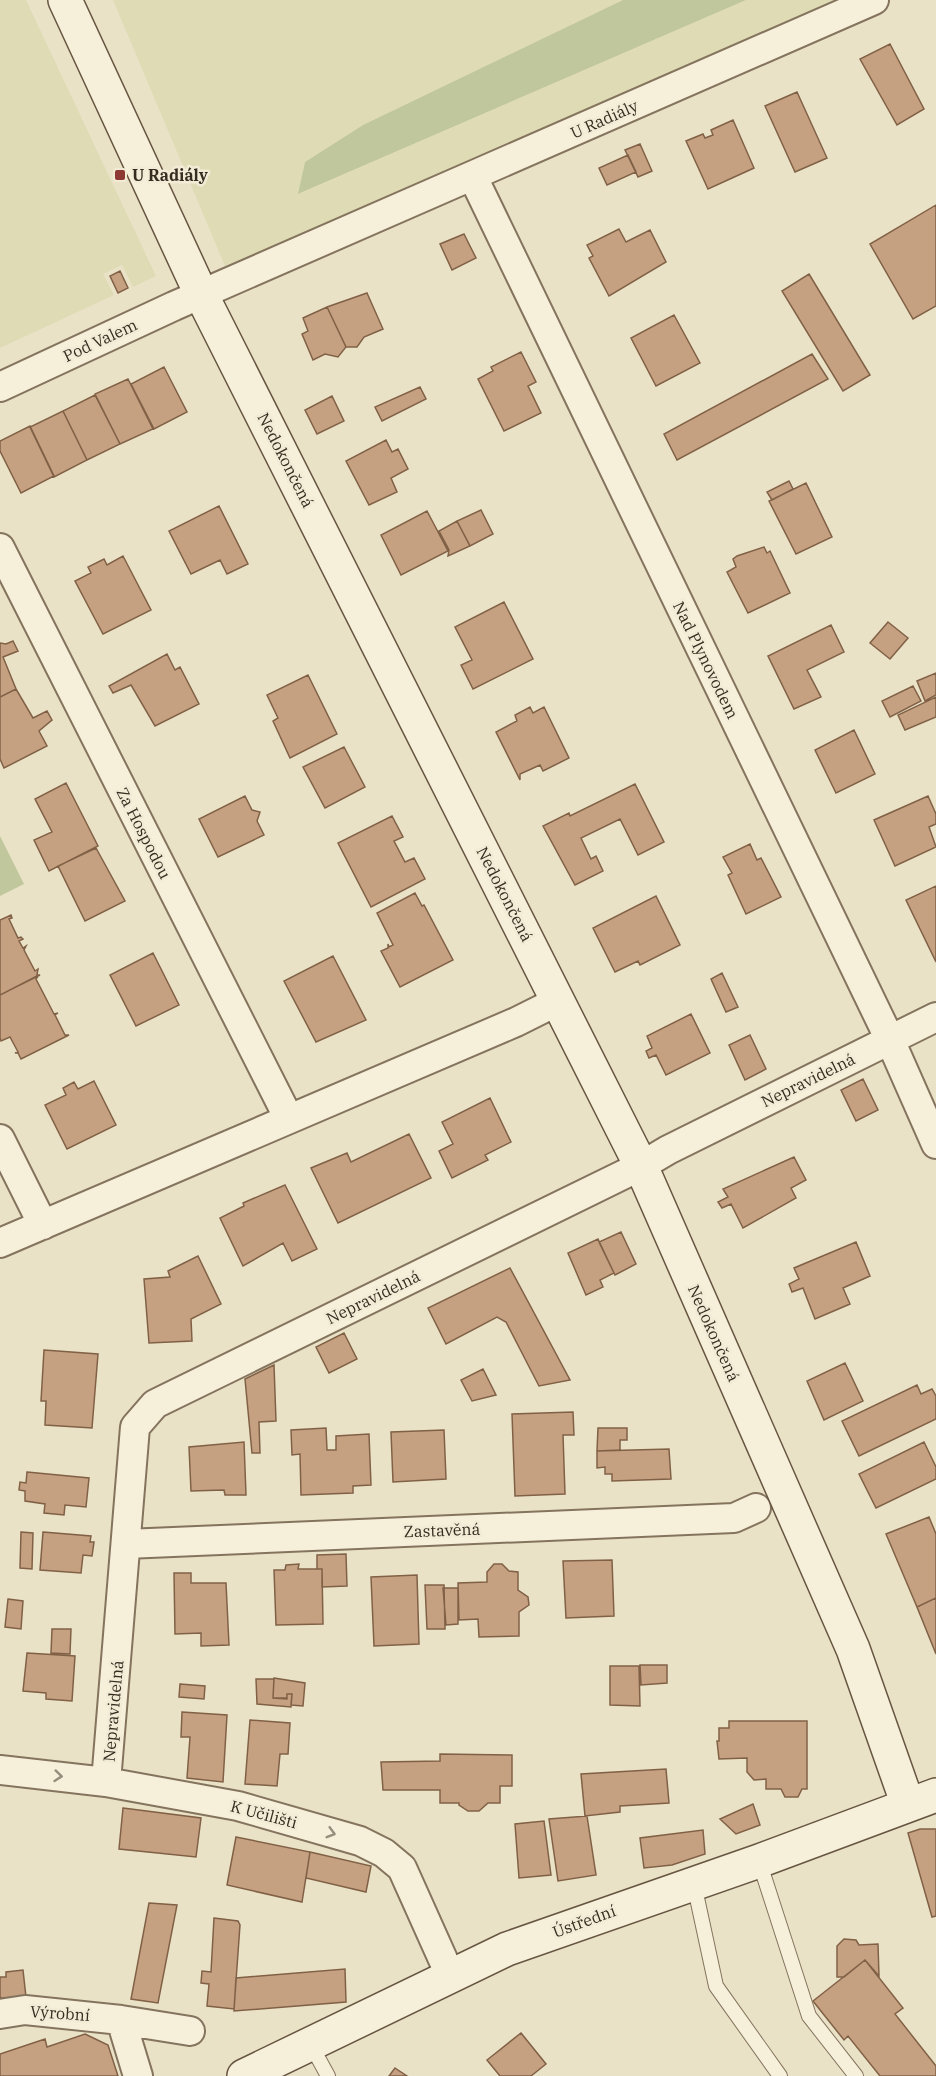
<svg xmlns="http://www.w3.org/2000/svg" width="936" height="2076" viewBox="0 0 936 2076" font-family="'IBM Plex Serif',serif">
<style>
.farmland{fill:#dfdbb5}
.green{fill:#c0c79c}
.building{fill:#c5a181;stroke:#816146;stroke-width:1.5}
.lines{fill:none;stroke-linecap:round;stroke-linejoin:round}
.lane-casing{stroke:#84745e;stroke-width:16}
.street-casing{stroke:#84745e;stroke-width:32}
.secondary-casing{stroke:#665641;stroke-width:36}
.lane{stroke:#f6efda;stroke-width:14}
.street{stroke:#f6efda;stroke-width:28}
.secondary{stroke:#f6efda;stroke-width:33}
.oneway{stroke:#968e7d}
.poi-dot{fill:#8e3834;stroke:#f2ecd6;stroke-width:2}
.labels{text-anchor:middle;stroke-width:5;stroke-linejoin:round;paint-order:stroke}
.street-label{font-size:16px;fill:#362c20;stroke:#f2ecd6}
.poi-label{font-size:16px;font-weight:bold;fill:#362c20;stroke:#f2ecd6;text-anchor:start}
</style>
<rect width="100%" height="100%" fill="#eae2c7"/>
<!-- farmland -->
<path class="farmland" d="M0,0H26L156,276L133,287L122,265L103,274L114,295L0,348Z
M113,0H623L363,125L305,162L299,194L746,0H852L796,27L225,266Z"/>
<!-- green -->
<path class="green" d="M623,0H746L298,194L305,162L363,125Z
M0,836L24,884L0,896Z"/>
<!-- building -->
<path class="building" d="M890,44L924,109L897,125L860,59Z
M797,92L827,158L795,172L765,106Z
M733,120L754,168L708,189L686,141L703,134L705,138L713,135L711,130Z
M640,144L652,171L638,177L625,150Z
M628,155L636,172L607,185L599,168Z
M936,205V306L913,319L870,244Z
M619,229L626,242L650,230L666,262L609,296L589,258L593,256L587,245Z
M464,234L476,258L452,270L440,244Z
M120,271L128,288L118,293L110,276Z
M809,274L870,375L843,391L782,291Z
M367,293L383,329L364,337L357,347H346L327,307Z
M327,307L346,347L338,357L325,354L313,360L302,334L308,331L303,318Z
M674,315L700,363L656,386L631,338Z
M521,352L536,382L528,386L541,413L504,431L478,379L493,371L491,367Z
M812,354L828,379L677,460L664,434Z
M164,367L187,412L154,429L131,384Z
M128,379L153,429L120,444L95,394Z
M420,387L426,399L382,421L375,407Z
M95,395L120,444L87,460L63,411Z
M332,396L344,421L317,434L305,410Z
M63,411L87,460L54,477L30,427Z
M30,426L54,476L21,493L0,451V441Z
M386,440L392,452L398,449L408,469L391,478L397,492L369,505L346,461Z
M789,481L793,489L772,500L767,492Z
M806,483L832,537L796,554L769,501Z
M219,506L248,564L227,574L220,560L191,574L169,531Z
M481,510L493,534L470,546L457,521Z
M427,511L448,551L401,575L381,535Z
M457,521L470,546L448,556L449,550L439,531Z
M764,547L767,553L770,551L790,593L748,613L727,572L736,567L733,559L737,556Z
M123,556L151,610L103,634L75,581L91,573L88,567L104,559L107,565Z
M504,602L533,659L473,689L461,665L472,660L455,627Z
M888,622L908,638L890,659L870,643Z
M831,625L844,652L807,670L821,697L794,709L768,656Z
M13,641L18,651L3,657L16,689L0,697V643L6,644Z
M167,654L175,670L180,667L199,704L155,726L131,685L113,693L109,686Z
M936,673V695L925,701L917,681Z
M308,675L337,734L290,758L273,721L278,718L267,695Z
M913,686L921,701L890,717L882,701Z
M16,689L33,718L47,711L52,720L39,731L47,746L4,768L0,759V697Z
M936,697V717L905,730L898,715Z
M530,707L533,713L544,707L569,758L543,771L540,765L520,774V780L496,732L517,721L515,715Z
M854,730L875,774L836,793L815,750Z
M344,747L365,787L325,808L303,767Z
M66,783L98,846L49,871L34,840L52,832L35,799Z
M635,784L664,842L638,855L620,819L581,838L591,859L596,856L603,871L575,885L543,826L569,813L570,816Z
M245,796L252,810L260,812L257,821L264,835L218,857L199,819Z
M928,796L936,814V824L929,827L936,847L895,866L874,820Z
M392,816L403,837L394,841L405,862L414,858L425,879L371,907L338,843Z
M750,844L757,860L761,858L781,897L746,914L728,875L732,873L723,857Z
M96,848L125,901L85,921L58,866Z
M936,886V962L906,900Z
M415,893L422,906L424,905L453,960L400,987L381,951L388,948V944L389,947L393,945L377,913Z
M656,896L680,945L640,965L638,961L615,972L593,928Z
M11,915L12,918L9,919L18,938L21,937L23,939L19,941L23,948L26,946L24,950L35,971L38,969L37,975H40L0,995V920Z
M153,953L179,1005L136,1026L110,975Z
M333,956L366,1020L316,1042L284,981Z
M722,973L738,1007L726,1012L711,979Z
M39,975L36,979L54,1014L58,1013L55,1015L65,1035H69L21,1059L18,1053H15L18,1052L10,1037L1,1041L0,1038V995Z
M691,1014L710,1053L666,1075L656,1055L649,1058L646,1051L652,1048L647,1036Z
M750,1035L766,1069L745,1080L729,1045Z
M863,1079L878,1110L856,1121L841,1090Z
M94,1081L116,1125L67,1149L45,1105L66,1095L63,1088L74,1082L78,1089Z
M490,1098L511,1142L485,1155L488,1160L452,1178L439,1151L453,1144L442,1122Z
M409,1134L431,1178L338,1223L311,1168L347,1153L351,1162Z
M794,1157L806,1180L791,1188L796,1198L743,1228L731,1204L722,1208L718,1202L728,1197L723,1189Z
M285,1185L317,1249L292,1261L283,1243L243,1266L220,1218L244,1206L243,1203Z
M621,1232L636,1264L615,1275L599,1242Z
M598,1239L614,1273L600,1280L603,1287L586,1295L568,1253Z
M856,1242L870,1276L843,1288L850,1304L815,1319L803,1288L792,1292L789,1284L799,1279L794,1268Z
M198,1256L221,1304L191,1319L192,1341L149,1343L144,1279L170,1277L168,1271Z
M510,1268L570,1380L539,1386L506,1322L497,1317L446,1344L428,1308Z
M344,1333L357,1359L329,1373L316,1347Z
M44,1350L98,1354L92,1428L45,1425L46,1401H41Z
M845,1363L863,1401L824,1420L807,1381Z
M274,1365L276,1421L259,1422L260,1453H252L245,1379Z
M483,1369L496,1395L472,1401L461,1380Z
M917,1385L921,1394L932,1389L936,1396V1419L859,1456L842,1421Z
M573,1412L574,1435H563L565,1494L515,1496L512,1414Z
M326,1428L327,1450H336V1436L369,1434L371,1485L353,1486V1493L301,1495L300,1454L292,1455L291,1430Z
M598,1428H627V1440H620V1450L597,1451Z
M444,1430L446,1479L393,1482L391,1432Z
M244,1442L246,1495H225L224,1490L191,1491L189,1447Z
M924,1442L936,1467V1479L876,1508L859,1474Z
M669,1449L671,1479L612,1481V1474H605V1467L597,1468V1451Z
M27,1472L89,1478L86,1507L65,1505L64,1515L44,1513L45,1504L25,1501V1491L19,1490L20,1482L26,1483Z
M929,1517L936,1534V1598L917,1607L886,1534Z
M21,1532L33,1533L32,1569L20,1568Z
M43,1532L91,1536L90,1542H94L92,1556L83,1555L81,1573L40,1570Z
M346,1554L347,1586L322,1587V1569H317V1555Z
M612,1560L614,1616L566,1618L563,1561Z
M299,1564L298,1569H322L323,1624L276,1625L274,1570H285L286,1565Z
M494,1564H502L509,1571L518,1572V1590L528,1597L529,1605L519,1612V1636L479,1637L478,1619L459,1620L458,1583L487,1582V1572Z
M174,1573H191V1583H226L229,1645L201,1646V1633L175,1634Z
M417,1575L419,1644L374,1646L371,1577Z
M425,1585H444L445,1629H427Z
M443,1588H458V1624L446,1625Z
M936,1598V1654L917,1607Z
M8,1599L23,1601L21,1629L5,1627Z
M52,1629H71L70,1654L51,1653Z
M27,1653L75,1656L72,1701L46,1699V1693L23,1691Z
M640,1665H667V1683L641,1685Z
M610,1666H639L640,1706L610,1705Z
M274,1678L305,1683L303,1706L291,1705L292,1694H287V1698H273Z
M256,1679H274L273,1698L287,1699V1694H292L291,1707L257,1704Z
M180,1684L205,1686L204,1699L179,1697Z
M182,1712L227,1715L223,1782L187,1778L190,1737H181Z
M250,1720L290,1723L288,1754H280L277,1786L245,1784Z
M729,1721H807V1789H802L798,1797H785L781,1789H766V1779L754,1780L747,1772V1758L719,1759L717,1741H719V1728H729Z
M440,1754L512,1755V1786H500V1803H488L479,1811H468L459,1805V1803H440V1790H383L381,1762L440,1761Z
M666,1769L669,1803L620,1806V1812L585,1816L581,1774Z
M753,1804L760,1825L736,1834L720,1819Z
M123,1808L201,1818L196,1857L119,1849Z
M587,1816L596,1875L558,1881L549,1819Z
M544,1821L551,1875L519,1878L515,1824Z
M920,1829H936V1916L932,1917L908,1833Z
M703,1830L705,1854L672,1865L644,1868L640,1838Z
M236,1837L310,1852L302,1902L227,1885Z
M310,1852L371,1866L366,1892L306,1878Z
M149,1903L177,1905L158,2003L131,1999Z
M214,1918L238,1921L240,1925L234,2009L207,2006L209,1984L201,1983L202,1971L211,1972Z
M844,1939L856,1940L859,1945L878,1944L879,1976L865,1960L844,1977H837V1946Z
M865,1960L903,2008L895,2014L936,2066V2076H880L848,2036L844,2040L813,2001Z
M345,1969L346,2002L234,2011L236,1978Z
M23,1970L26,1997L0,1998V1977H6V1972Z
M521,2033L546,2064L531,2076H500L487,2060Z
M85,2034L108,2045L118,2076H0V2054L45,2039L47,2047Z
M395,2068L407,2076H389Z"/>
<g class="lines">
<defs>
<path id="lane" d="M759,1861L809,2016L856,2076
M694,1884L716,1986L780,2076
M311,2045L328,2076"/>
<path id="street" d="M473,177L890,1040L936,1144
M0,387L174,306L874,0
M0,548L289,1119
M0,1139L43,1225
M0,1243L516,1022L558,1001
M126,1544L734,1518L756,1508
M0,1770L106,1782L238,1806L360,1841L384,1853L402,1868L450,1975
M106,1782L135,1427L155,1404L641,1166L668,1150L936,1017
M0,2014L25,2010L121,2020L138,2076
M121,2020L190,2031"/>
<path id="secondary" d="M65,0L201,294L641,1166L853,1649L908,1805
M244,2076L507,1949L759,1861L936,1795"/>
</defs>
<!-- lane casing -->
<use href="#lane" class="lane-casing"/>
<!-- street casing -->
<use href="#street" class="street-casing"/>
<!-- secondary casing -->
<use href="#secondary" class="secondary-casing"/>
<!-- lane -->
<use href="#lane" class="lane"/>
<!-- street -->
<use href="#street" class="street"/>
<!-- secondary -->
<use href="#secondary" class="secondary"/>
</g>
<!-- one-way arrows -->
<defs><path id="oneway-chevron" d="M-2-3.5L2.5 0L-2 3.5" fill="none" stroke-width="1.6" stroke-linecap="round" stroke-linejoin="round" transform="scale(1.5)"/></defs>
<g class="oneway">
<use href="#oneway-chevron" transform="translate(58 1776) rotate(6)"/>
<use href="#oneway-chevron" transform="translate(331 1833) rotate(16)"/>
</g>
<!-- markers -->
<rect class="poi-dot" x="114" y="169" width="12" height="12" rx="3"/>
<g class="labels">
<!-- street labels -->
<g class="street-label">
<text transform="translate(604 119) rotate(-24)" y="6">U Radiály</text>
<text transform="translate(100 340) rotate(-25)" y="6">Pod Valem</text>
<text transform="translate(286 460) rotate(63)" y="6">Nedokončená</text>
<text transform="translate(706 660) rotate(64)" y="6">Nad Plynovodem</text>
<text transform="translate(144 833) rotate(63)" y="6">Za Hospodou</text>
<text transform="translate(505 894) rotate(63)" y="6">Nedokončená</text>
<text transform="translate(808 1080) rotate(-26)" y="6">Nepravidelná</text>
<text transform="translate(373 1297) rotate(-26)" y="6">Nepravidelná</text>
<text transform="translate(714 1333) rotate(66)" y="6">Nedokončená</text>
<text transform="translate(442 1530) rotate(-2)" y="6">Zastavěná</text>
<text transform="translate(113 1711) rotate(-85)" y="6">Nepravidelná</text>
<text transform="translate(264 1814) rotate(15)" y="6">K Učilišti</text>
<text transform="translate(584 1921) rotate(-20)" y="6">Ústřední</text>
<text transform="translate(60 2013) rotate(4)" y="6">Výrobní</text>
</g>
<!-- poi labels -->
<g class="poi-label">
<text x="132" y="181">U Radiály</text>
</g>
</g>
</svg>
